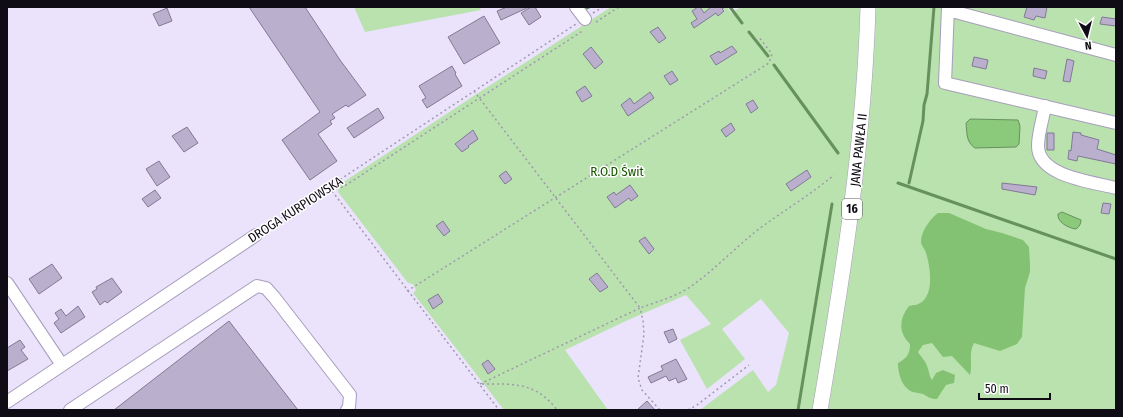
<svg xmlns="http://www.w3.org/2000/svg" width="1123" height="417" viewBox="0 0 1123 417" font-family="'Fira Sans Condensed',sans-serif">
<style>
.green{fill:#b9e2ae}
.forest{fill:#84c273}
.water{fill:#8bca7b;stroke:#66915d}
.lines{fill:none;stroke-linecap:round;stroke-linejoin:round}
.stream{stroke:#66915d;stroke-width:3}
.building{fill:#bab0ce;stroke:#827995}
.minor-casing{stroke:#a79dbb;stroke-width:14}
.major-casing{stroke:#a79dbb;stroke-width:16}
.path{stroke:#9f99ac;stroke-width:1.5;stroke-dasharray:2 3;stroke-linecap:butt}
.minor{stroke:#fff;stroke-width:12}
.major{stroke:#fff;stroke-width:15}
.labels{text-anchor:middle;stroke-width:3;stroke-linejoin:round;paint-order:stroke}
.shield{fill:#fff;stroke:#58555c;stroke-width:1}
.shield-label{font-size:12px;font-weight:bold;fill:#100c16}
.street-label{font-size:13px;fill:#100c16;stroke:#fff}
.park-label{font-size:13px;fill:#195500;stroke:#fff}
</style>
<rect width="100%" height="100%" fill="#ebe3fc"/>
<!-- green -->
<path class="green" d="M354,7H479L481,10L365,32Z
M611,7H727L731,13L741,7H1116V410H700L753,370L768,392L776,385L789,333L761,299L722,329L745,359L707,389L680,340L711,324L686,295L628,320L565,350L608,410H504L413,293L416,290L413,284L408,283L338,192L339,185L472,97Z"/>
<!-- forest -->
<path class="forest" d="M938,213H949L986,229L1002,233L1023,240L1029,247L1030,264V272L1025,288L1022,337L1017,344L1000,351L974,343C968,354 973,363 970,375L952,356L943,357L932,343L923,345L918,352C920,356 926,361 927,366C929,371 929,375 932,380L936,373L943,370L955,375L954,383L946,385L937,399C931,399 928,397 923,394C920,393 916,393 913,392C902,388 898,374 898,363C907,358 910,354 910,344C898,332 899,319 909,306C914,305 919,305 923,301C934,290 930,266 926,253C925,249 921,245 921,242C921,231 930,219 938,213Z"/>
<!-- water -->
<path class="water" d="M970,119L1018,120L1020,126L1019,144L1016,147L975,148C966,142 967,133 966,123Z
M1062,212L1081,220C1081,224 1079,227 1076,229C1068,228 1057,222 1058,214Z"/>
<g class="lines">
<!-- stream -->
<path class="stream" d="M586,7L587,8L589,7
M730,7L742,23
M749,32L768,56
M774,65L838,153
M898,183L1116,259
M909,183L923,121L924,105L927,94L934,7
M798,410L832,204"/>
</g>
<!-- building -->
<path class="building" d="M249,7H305L340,60L366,95L348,107L346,105L332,114L335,118L330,121L332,124L318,134L337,161L310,180L282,140L320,112Z
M507,7H529L501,20L497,11Z
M531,7H535L541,17L529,25L521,13Z
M698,7H700L704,13L711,7H725L722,9L724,11L718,16L716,13L694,28L691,23L697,19L692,11Z
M1027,7H1047L1045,18L1036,16L1034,20L1024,17Z
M167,8L172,21L159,26L153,14Z
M484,16L500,43L464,64L448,37Z
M1102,17L1116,19V26L1100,24Z
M658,27L666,38L659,43L650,32Z
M732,46L737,52L716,65L710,56L719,51L720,53Z
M591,47L603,62L595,69L583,54Z
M974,57L988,60L986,69L972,66Z
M1067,59L1074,61L1070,82L1063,81Z
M452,66L456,73L455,74L462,86L427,108L422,100L426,98L419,86Z
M1034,68L1047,71L1045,79L1033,76Z
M672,71L678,80L670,85L664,76Z
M585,86L592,96L582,102L576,92Z
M650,92L654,98L628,116L621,105L630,98L634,104Z
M753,100L758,108L751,113L746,104Z
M378,108L384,118L354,138L347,128Z
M731,123L735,130L726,137L721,130Z
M187,127L198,143L184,152L172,136Z
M473,130L478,139L468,146L469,147L462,152L455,144Z
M1073,132L1081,133V135L1099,140L1097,149L1116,155V164L1078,156L1077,161L1068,159L1069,150L1071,151Z
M1047,133H1054V150H1047Z
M159,161L170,177L157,186L146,169Z
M807,170L811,177L791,191L786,184Z
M506,171L512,179L505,184L499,176Z
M1002,183L1037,187L1035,195L1002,189Z
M630,185L638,196L631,201L629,198L615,208L607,197L614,192L616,195Z
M155,190L161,198L148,207L142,199Z
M1103,203L1111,204L1109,214L1101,213Z
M443,221L450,231L444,236L436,226Z
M645,237L654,249L649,254L639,241Z
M52,264L62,278L39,294L29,279Z
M597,273L608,287L600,292L589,279Z
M112,278L122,292L107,303L105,301L100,305L92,292L97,289L96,287Z
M438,294L443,302L433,309L428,300Z
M78,306L85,317L61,333L54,323L59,319L55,313L61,309L66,316Z
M229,321L298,410H114Z
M673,329L677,339L669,343L664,332Z
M20,340L25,347L21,350L28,359L7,371V348Z
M676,359L687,379L678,383L676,378L669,381L666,376L651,383L648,377L663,370L661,366Z
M488,360L495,369L488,374L482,364Z
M647,401L655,410H637Z"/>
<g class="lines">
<defs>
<path id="minor" d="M576,7L585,19
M948,7L945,83L1116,123
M948,10L1116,55
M1045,106C1043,119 1038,133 1038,146C1038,177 1094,182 1116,188
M7,283L62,365
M7,402L256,235
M70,410L257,286L266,288L274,297L350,395L349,407L347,410"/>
<path id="major" d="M820,410C843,275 864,144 868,7"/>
</defs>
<!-- minor casing -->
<use href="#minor" class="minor-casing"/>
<!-- major casing -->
<use href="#major" class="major-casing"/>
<!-- path -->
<path class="path" d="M593,13L603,7
M596,22L619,7
M474,91L640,308C656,302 675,297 690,287C713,271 733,250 755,232C781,212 809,196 834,175
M329,187L499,410
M331,190L343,187L584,30
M265,229L576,24
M407,291L769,63L772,54L758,36
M480,384L640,308L643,321L644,334L638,378L642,390L660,410
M482,384C514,384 536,382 557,410
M688,410L697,405L749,365"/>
<!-- minor -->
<use href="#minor" class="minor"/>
<!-- major -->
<use href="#major" class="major"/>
</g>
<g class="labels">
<!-- shield labels -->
<rect class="shield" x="842" y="199" width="20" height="20" rx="3"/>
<g class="shield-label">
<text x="852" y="213">16</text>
</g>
<!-- street labels -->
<g class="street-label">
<text transform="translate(858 150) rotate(-84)" y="5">JANA PAWŁA II</text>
<text transform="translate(295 209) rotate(-33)" y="5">DROGA KURPIOWSKA</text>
</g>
<!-- park labels -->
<g class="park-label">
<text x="617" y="176">R.O.D Świt</text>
</g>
</g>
<!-- border -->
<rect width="1123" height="417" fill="none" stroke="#100c16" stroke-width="16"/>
<!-- north arrow -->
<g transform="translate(1087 36) rotate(173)" stroke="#ffffff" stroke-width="3" paint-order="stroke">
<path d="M0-3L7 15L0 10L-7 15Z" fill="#100c16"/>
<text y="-6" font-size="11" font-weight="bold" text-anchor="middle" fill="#100c16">N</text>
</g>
<!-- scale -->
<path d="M979 393v6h71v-6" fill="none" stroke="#100c16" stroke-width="2"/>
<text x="985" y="393" font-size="12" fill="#100c16" stroke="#ffffff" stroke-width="3" paint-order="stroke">50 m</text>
</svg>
